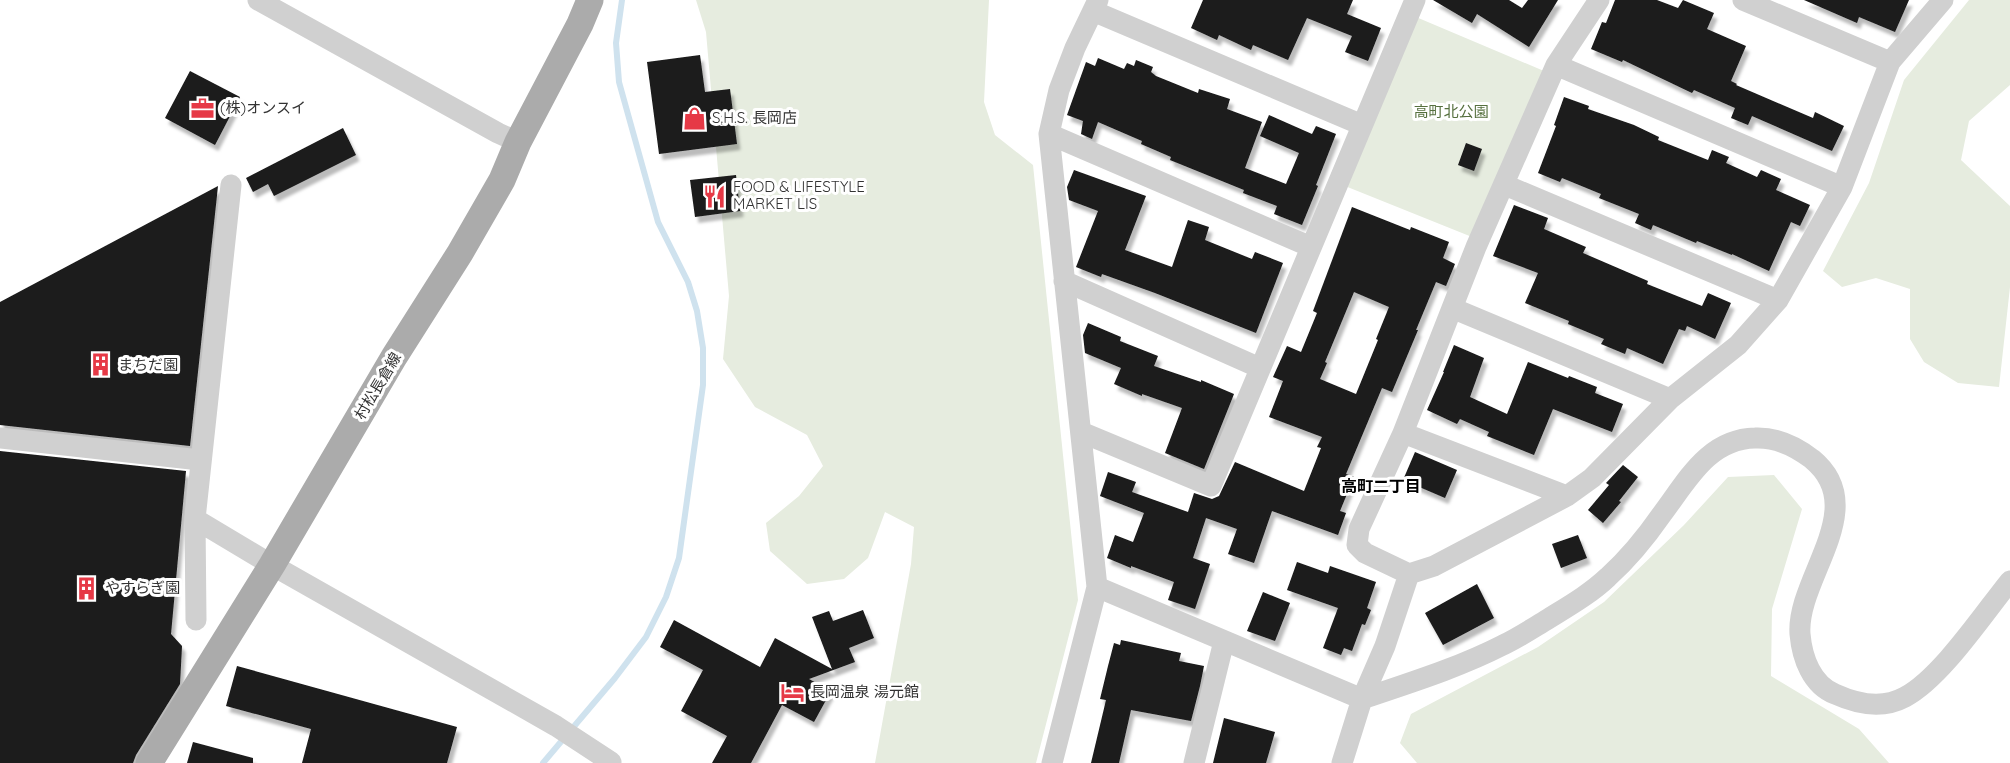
<svg xmlns="http://www.w3.org/2000/svg" width="2010" height="763" viewBox="0 0 2010 763" font-family="Quicksand,'Noto Sans JP',sans-serif">
<style>
.green{fill:#e6ecdf}
.lines{fill:none;stroke-linecap:round;stroke-linejoin:round}
.stream{stroke:#cfe2ee;stroke-width:6}
.building{fill:#1a1a1a;fill-rule:evenodd;filter:url(#shadow)}
.minor{stroke:#d0d0d0;stroke-width:21}
.major{stroke:#ababab;stroke-width:27}
.labels{text-anchor:middle;stroke-width:6;stroke-linejoin:round;paint-order:stroke}
.poi-label{font-size:15px;fill:#333;stroke:#fff;text-anchor:start}
.park-label{font-size:15px;fill:#56703f;stroke:#fff}
.street-label{font-size:15px;fill:#333;stroke:#fff}
.neighbourhood-label{font-size:16px;font-weight:bold;fill:#000;stroke:#fff}
</style>
<defs>
<filter id="shadow"><feDropShadow dx="3.5" dy="6" stdDeviation="1.5" flood-color="#0004"/></filter>
</defs>
<rect width="100%" height="100%" fill="#fff"/>
<!-- green -->
<path class="green" d="M696,0H989L984,102L995,135L1033,165L1078,600L1036,763H875L911,564L914,527L885,512L868,558L844,579L807,584L770,551L766,523L799,496L823,466L807,435L755,407L723,359L729,296L706,32Z
M1969,0H2010V85L1969,121L1961,160L2010,206V287L1999,387L1958,383L1924,362L1910,339V289L1876,278L1842,287L1823,271L1869,183L1904,80Z
M1416,17L1544,71L1472,237L1345,186Z
M1774,475L1802,509L1772,609L1771,676L1859,729L1889,763H1417L1400,743L1411,714L1538,647L1604,602L1684,525L1728,477Z"/>
<g class="lines">
<!-- stream -->
<path class="stream" d="M543,763L615,678L646,637L666,597L679,558L703,385V348L697,311L688,282L658,222L619,82L616,43L622,0"/>
</g>
<!-- building -->
<path class="building" d="M1203,0H1353L1347,14L1381,28L1368,61L1345,52L1352,36L1307,18L1288,60L1253,45L1251,50L1219,35L1217,40L1191,28Z
M1433,0H1509L1522,8L1528,0H1558L1529,47L1477,14L1472,23Z
M1615,0H1657L1678,8L1683,0L1714,13L1707,29L1746,46L1731,81L1737,84L1736,85L1813,118L1815,112L1844,126L1832,151L1752,116L1748,125L1731,118L1735,108L1694,90L1692,93L1623,60L1622,62L1591,49L1602,22L1606,23Z
M1804,0H1909L1895,32L1859,17L1857,23Z
M700,55L705,92L730,89L737,144L659,154L647,62Z
M1098,58L1124,69L1127,63L1134,66L1136,60L1153,67L1151,72L1156,76L1198,93L1199,89L1230,99L1227,109L1262,122L1245,168L1286,184L1299,153L1260,136L1269,115L1312,134L1316,126L1336,134L1316,185L1318,186L1302,225L1274,214L1277,206L1243,193L1244,190L1170,160L1171,157L1141,144L1142,141L1098,122L1092,139L1081,134L1083,121L1067,115L1086,62L1095,66Z
M190,71L240,97L215,145L165,118Z
M1564,97L1589,106L1588,109L1634,125L1659,137L1658,140L1708,160L1712,150L1729,157L1726,163L1757,177L1761,170L1781,179L1776,190L1810,205L1800,226L1791,222L1769,271L1732,254V255L1697,241L1696,243L1653,225L1651,230L1635,223L1639,214L1599,198L1601,194L1562,178L1560,182L1538,173L1556,126L1554,125Z
M343,128L356,155L274,196L268,184L253,192L246,178Z
M1466,143L1482,149L1474,171L1458,165Z
M1074,170L1146,196L1125,250L1172,267L1188,220L1209,227L1205,240L1252,259L1255,252L1283,263L1256,333L1155,293L1102,274L1101,277L1076,267L1098,211L1069,200L1067,187Z
M736,175L740,211L695,217L690,180Z
M218,186L190,446L0,425V302Z
M1514,205L1548,218L1544,229L1586,247L1583,253L1648,281L1647,284L1702,306L1708,293L1731,303L1715,339L1687,326L1685,331L1679,329L1663,364L1627,348L1625,354L1601,344L1604,339L1568,324L1569,321L1525,303L1538,273L1493,256Z
M1352,207L1410,230L1411,227L1449,242L1443,258L1455,264L1446,286L1436,282L1416,330H1418L1392,392L1382,388L1346,474L1354,477L1340,511L1346,513L1338,535L1272,511L1254,563L1228,554L1237,529L1206,518L1193,558L1210,564L1195,609L1168,600L1174,582L1131,566V568L1107,558L1115,535L1133,542L1144,513L1100,496L1108,472L1136,482L1132,492L1188,512L1194,493L1212,499L1219,496L1235,462L1304,491L1321,448L1317,447L1322,437L1269,417L1283,381L1273,377L1287,346L1301,352L1317,313L1313,311ZM1354,292L1389,307L1376,339L1378,340L1356,394L1320,379L1327,363L1325,362Z
M1088,323L1121,337L1120,341L1158,356L1154,366L1201,382V380L1234,394L1204,469L1165,453L1182,408L1142,394V396L1114,384L1121,368L1085,353L1083,335Z
M1454,345L1484,358L1470,397L1507,414L1528,362L1568,378L1569,376L1597,387L1595,393L1623,404L1612,432L1553,409L1534,455L1487,436L1489,432L1460,419L1457,424L1427,410L1444,372H1443Z
M0,451L186,471L171,634L182,646L180,684L136,755L133,763H0Z
M1415,452L1457,470L1445,498L1403,480Z
M1623,465L1638,477L1619,501L1621,502L1603,523L1588,510L1609,485L1606,483Z
M1578,535L1587,558L1561,568L1552,544Z
M1297,562L1328,573L1330,566L1376,582L1367,608L1371,610L1365,625L1362,624L1352,651L1344,648L1341,655L1323,648L1338,608L1287,590Z
M1477,584L1494,618L1443,645L1425,613Z
M1263,592L1290,603L1275,641L1247,631Z
M863,610L874,638L849,648L855,662L809,679L831,691L814,722L782,705L751,763H712L727,736L681,711L703,670L660,647L674,620L760,667L775,638L832,669L812,617L829,611L833,621Z
M1121,640L1181,653L1179,661L1204,666L1200,686L1191,721L1131,710L1119,763H1091L1106,700L1100,699L1108,666L1114,643L1120,645Z
M237,666L457,727L447,763H302L311,729L226,706Z
M1224,718L1275,732L1266,763H1213Z
M193,742L253,758V763H187Z"/>
<g class="lines">
<!-- minor -->
<path class="minor" d="M258,0L498,133L518,142
M1599,0L1556,65L1476,247L1403,433L1359,529L1357,545L1365,553L1409,574L1434,566L1567,496L1592,478L1670,399L1738,345L1778,300L1842,187L1890,62L1943,0
M1743,0L1890,62
M1093,11L1362,125
M1556,65L1842,187
M1049,134L1311,247
M231,185L195,519L272,565L556,726L611,762
M1505,185L1778,300
M1064,281L1260,368
M1452,308L1670,399
M1081,432L1211,486L1415,0
M1403,433L1567,496
M0,438L200,460
M195,519L196,620
M1097,587L1362,699L1385,646L1409,574
M1052,763L1097,587L1049,134L1059,90L1075,48L1098,0
M1194,763L1224,641
M1342,763L1362,699C1409,683 1458,668 1503,645C1518,638 1533,628 1548,619C1569,606 1590,594 1608,577C1628,559 1646,537 1662,514C1687,481 1708,439 1755,438C1777,437 1795,446 1812,459C1872,508 1796,578 1800,634C1802,658 1812,685 1835,694C1857,704 1883,709 1905,697C1941,678 1984,613 2010,581"/>
<!-- major -->
<path class="major" d="M149,763L272,565L394,357L460,253L502,180L518,142L580,24L590,0"/>
</g>
<!-- icons -->
<defs>
<symbol id="office-bare" viewBox="-9 -9 18 18"><path d="M-6-3h4V-5.5h4V-3h4V5H-6ZM-1-4.5V-3h2v-1.5ZM-6 0V1H6V0Z" fill="#e63946" stroke="#fff" stroke-width="2.5" paint-order="stroke"/></symbol>
<symbol id="shop-bare" viewBox="-9 -9 18 18"><path d="M-5-2.5h2.3a2.7 3.5 0 0 1 5.4 0H5L5.5 6h-11ZM-1.5-2.5h3a1.5 2.3 0 0 0-3 0Z" fill="#e63946" stroke="#fff" stroke-width="2.5" paint-order="stroke"/></symbol>
<symbol id="restaurant-bare" viewBox="-9 -9 18 18"><path d="M-5-6h1v4h1v-4h1v4h1v-4h1v5L-1.5 .5V6h-2V.5L-5-1ZM5-6V6H3V1.5H1.5Q1.5-4 5-6Z" fill="#e63946" stroke="#fff" stroke-width="2.5" paint-order="stroke"/></symbol>
<symbol id="building-bare" viewBox="-9 -9 18 18"><path d="M-4-6H4V6H1V3H-1V6H-4ZM-2.5-4.3h1.7v1.8h-1.7ZM.8-4.3h1.7v1.8H.8ZM-2.5-1h1.7V.8h-1.7ZM.8-1h1.7V.8H.8Z" fill="#e63946" stroke="#fff" stroke-width="2.5" paint-order="stroke"/></symbol>
<symbol id="hotel-bare" viewBox="-9 -9 18 18"><path d="M-6-4.5h1.5V1H6V5H4.5V3h-9V5H-6ZM-4 0a1.8 1.8 0 1 1 3.6 0ZM.5 0V-2.5h3Q6-2.5 6 0Z" fill="#e63946" stroke="#fff" stroke-width="2.5" paint-order="stroke"/></symbol>
</defs>
<g fill-rule="evenodd">
<use href="#office-bare" x="186" y="92" width="33" height="33"/>
<use href="#shop-bare" x="678" y="102" width="33" height="33"/>
<use href="#restaurant-bare" x="698" y="180" width="33" height="33"/>
<use href="#building-bare" x="84" y="348" width="33" height="33"/>
<use href="#building-bare" x="70" y="572" width="33" height="33"/>
<use href="#hotel-bare" x="776" y="676" width="33" height="33"/>
</g>
<g class="labels">
<!-- poi labels -->
<g class="poi-label">
<text x="220" y="113">(株)オンスイ</text>
<text x="712" y="123">S.H.S. 長岡店</text>
<text x="733" y="192">FOOD &amp; LIFESTYLE<tspan x="733" dy="17">MARKET LIS</tspan></text>
<text x="118" y="370">まちだ園</text>
<text x="105" y="593">やすらぎ園</text>
<text x="810" y="697">長岡温泉 湯元館</text>
</g>
<!-- park labels -->
<g class="park-label">
<text x="1451" y="117">高町北公園</text>
</g>
<!-- street labels -->
<g class="street-label">
<text transform="translate(378 386) rotate(-59)" y="5">村松長倉線</text>
</g>
<!-- neighbourhood labels -->
<g class="neighbourhood-label">
<text x="1381" y="492">高町二丁目</text>
</g>
</g>
</svg>
